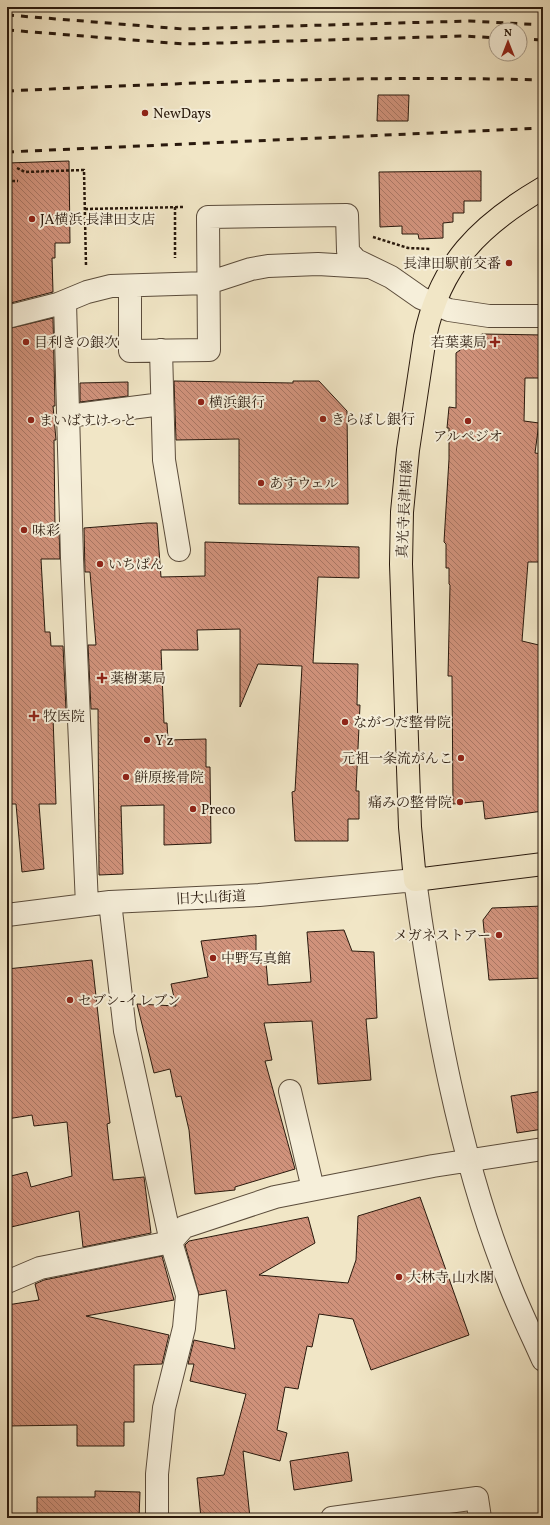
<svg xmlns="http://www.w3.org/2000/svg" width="550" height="1525" viewBox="0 0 550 1525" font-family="Vollkorn,'Noto Serif JP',serif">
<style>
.building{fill:url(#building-back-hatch);stroke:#29190d}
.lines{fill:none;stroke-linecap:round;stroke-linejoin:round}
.minor-casing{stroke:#5b4c3b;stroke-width:24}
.major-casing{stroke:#29190d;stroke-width:24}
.path{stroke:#29190d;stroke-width:2.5;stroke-dasharray:3 2;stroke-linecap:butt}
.minor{stroke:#f6efda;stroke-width:22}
.major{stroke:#f1e6c6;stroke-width:22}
.rail{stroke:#29190d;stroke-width:3;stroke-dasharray:7 7;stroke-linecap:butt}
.poi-dot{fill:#8f2418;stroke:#f6efda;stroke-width:1.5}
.labels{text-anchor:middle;stroke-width:4;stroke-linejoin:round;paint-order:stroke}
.poi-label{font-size:14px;fill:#29190d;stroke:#f6efda;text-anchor:start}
.street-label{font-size:14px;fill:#29190d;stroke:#f6efda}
</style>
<defs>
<pattern id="building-back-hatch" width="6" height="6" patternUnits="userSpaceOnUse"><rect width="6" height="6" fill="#d0927b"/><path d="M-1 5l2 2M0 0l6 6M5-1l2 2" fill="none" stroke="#a97663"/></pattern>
</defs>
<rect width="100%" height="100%" fill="#f1e6c6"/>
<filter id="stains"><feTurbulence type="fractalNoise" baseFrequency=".005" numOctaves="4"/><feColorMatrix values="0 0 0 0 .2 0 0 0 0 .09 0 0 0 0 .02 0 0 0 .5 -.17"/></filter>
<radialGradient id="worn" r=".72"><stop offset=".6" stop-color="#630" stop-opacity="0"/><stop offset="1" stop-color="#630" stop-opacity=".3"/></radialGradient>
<!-- building -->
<path class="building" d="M378,95H409L408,121H377Z
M69,161L70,243H55V258H52L53,292L7,304V163Z
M481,171V201H464V213H453V222L443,223V238L419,239L418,234H402V226L380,227L379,172Z
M53,318L55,406H53L56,440H54L55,530H59L60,559H41L45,632H50L51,646H63L66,710H56V716H53L56,804H39L44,869L22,872L16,804H7V329Z
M482,334L543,335V378H525L524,421L539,423L535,453L543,454V562H528L522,641L543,646V766H539L543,794V811L485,819L483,801L453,804L452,676H448L450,585L449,584V568H446V544L444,542L449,459V428H447L449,407L456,408V353Z
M174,381L293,383V381H319L347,411L348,504H239V439L176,440Z
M128,382V396L80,402V383Z
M147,523H157L161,577L205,576V542L359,547V578L318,577L313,663L358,664L357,705H360L356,791H359V819H348V841H295L292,792L295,791L302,666L258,664L240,707V629L197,630L198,650H161L164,723H167L168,740L206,739V767H210L211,843L164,845V805L121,806L123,874L99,875L98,709H91L88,645H96L90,572H85L84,528Z
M543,906V978L489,980L483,920L492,908Z
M344,930L352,951L374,952L377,1018L366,1019L371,1080L318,1084L312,1021L264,1023L272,1060L265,1061L295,1169L235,1187V1190L195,1194L189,1130L181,1096L176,1097L170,1069L154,1073L137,1004L176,1006L171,984L208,977L201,941L256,935V964L266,962L268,985L311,982L307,932Z
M92,960L110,1123L107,1124L113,1180L144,1177L151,1233L83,1247L79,1211L7,1228V1177L27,1172L31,1187L72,1176L67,1122L34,1126L32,1115L7,1119V969Z
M543,1091V1129L517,1133L511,1096Z
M420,1197L469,1335L371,1370L353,1319L319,1314L312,1347L307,1346L298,1389L285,1387L277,1430L287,1433L280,1461L243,1451L250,1518H201L197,1478L224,1475L246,1394L190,1381L194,1364H188L194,1340L235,1349L226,1290L199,1295L185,1245L189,1241L308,1217L315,1243L259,1275L348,1283L356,1260L358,1216Z
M162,1256L174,1300L86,1316L169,1335L162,1364L134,1365V1422H124V1446H77V1425L7,1426V1305L39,1300L35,1284L44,1280Z
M348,1452L352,1481L294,1490L290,1461Z
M95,1491L140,1492L139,1518H37V1497H95Z"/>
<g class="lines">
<defs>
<path id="minor" d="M130,286V351L209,350L208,217L347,215L348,251L356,260L391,277L421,298L449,310L489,316H543
M65,302L72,558L87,905
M7,317L58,304L87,292L111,286L208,283L251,269L268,266L318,264L368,267
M161,350L164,460L179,550
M68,416L162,404
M110,902L125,1031L171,1242L187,1295L184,1328L164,1408L157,1474V1518
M7,915L110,902L259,895L415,880C433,1011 459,1157 508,1280C518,1307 531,1333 543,1360
M290,1091L313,1189
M7,1282L40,1268L171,1242L184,1227L275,1197L433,1166L543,1149
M332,1518L477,1498L480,1518"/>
<path id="major" d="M543,188C480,225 440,264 425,337L408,450L402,512L401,564L410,827L415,880L543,864"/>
</defs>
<!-- minor casing -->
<use href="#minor" class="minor-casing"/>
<!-- major casing -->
<use href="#major" class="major-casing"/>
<!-- path -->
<path class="path" d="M17,168L25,172L84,170L86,266
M7,181H18
M175,207V258
M85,209L184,207
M373,237L408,248L431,249"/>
<!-- minor -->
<use href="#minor" class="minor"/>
<!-- major -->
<use href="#major" class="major"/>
<!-- rail -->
<path class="rail" d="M7,15L183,29L470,21L543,25
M7,30L184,44L465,36L496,38
M520,39L543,40
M7,91C185,83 365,75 543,80
M7,152L543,128"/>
</g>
<!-- markers -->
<g class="poi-dot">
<circle cx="145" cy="113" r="4"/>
<circle cx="32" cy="219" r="4"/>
<circle cx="509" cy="263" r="4"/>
<circle cx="26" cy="342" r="4"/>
<path d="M493 336h4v4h4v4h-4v4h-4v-4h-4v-4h4z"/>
<circle cx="201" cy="402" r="4"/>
<circle cx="323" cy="419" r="4"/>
<circle cx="31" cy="420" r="4"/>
<circle cx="468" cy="421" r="4"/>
<circle cx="261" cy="483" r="4"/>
<circle cx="24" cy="530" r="4"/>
<circle cx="100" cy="564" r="4"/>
<path d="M100 672h4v4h4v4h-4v4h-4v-4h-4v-4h4z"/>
<path d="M32 710h4v4h4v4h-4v4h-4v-4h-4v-4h4z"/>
<circle cx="345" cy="722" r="4"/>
<circle cx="147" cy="740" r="4"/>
<circle cx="461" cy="758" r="4"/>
<circle cx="126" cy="777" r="4"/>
<circle cx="460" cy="802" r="4"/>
<circle cx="193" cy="809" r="4"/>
<circle cx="499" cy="935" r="4"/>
<circle cx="213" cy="958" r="4"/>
<circle cx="70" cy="1000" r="4"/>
<circle cx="399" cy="1277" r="4"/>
</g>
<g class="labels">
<!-- poi labels -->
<g class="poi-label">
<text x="153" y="118">NewDays</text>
<text x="40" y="224">JA横浜 長津田支店</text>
<text x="501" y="268" text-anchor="end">長津田駅前交番</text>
<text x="34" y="347">目利きの銀次</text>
<text x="487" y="347" text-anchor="end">若葉薬局</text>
<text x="209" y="407">横浜銀行</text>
<text x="331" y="424">きらぼし銀行</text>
<text x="39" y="425">まいばすけっと</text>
<text x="468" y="441" text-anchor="middle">アルペジオ</text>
<text x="269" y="488">あすウェル</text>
<text x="32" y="535">味彩</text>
<text x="108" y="569">いちばん</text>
<text x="110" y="683">薬樹薬局</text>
<text x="43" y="721">牧医院</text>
<text x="353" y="727">ながつだ整骨院</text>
<text x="155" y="745">Y'z</text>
<text x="453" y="763" text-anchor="end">元祖一条流がんこ</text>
<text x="134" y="782">餅原接骨院</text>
<text x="452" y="807" text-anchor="end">痛みの整骨院</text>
<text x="201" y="814">Preco</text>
<text x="491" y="940" text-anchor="end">メガネストアー</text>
<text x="221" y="963">中野写真館</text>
<text x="78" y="1005">セブン-イレブン</text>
<text x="407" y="1282">大林寺 山水閣</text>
</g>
<!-- street labels -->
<g class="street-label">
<text transform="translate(404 509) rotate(-87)" y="5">真光寺長津田線</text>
<text transform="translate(211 897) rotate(-3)" y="5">旧大山街道</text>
</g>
</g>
<!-- margin -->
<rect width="550" height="1525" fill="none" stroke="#f1e6c6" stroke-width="24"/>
<rect x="8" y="8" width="534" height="1509" fill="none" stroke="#29190d" stroke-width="2"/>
<rect x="12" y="12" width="526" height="1501" fill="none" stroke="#29190d"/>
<!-- north arrow -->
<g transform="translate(508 42)"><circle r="19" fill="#f6efda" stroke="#a49988"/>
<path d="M0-3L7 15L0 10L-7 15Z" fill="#8f2418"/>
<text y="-6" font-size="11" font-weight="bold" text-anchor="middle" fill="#29190d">N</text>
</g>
<rect width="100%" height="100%" filter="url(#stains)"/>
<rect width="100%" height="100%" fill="url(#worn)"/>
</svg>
